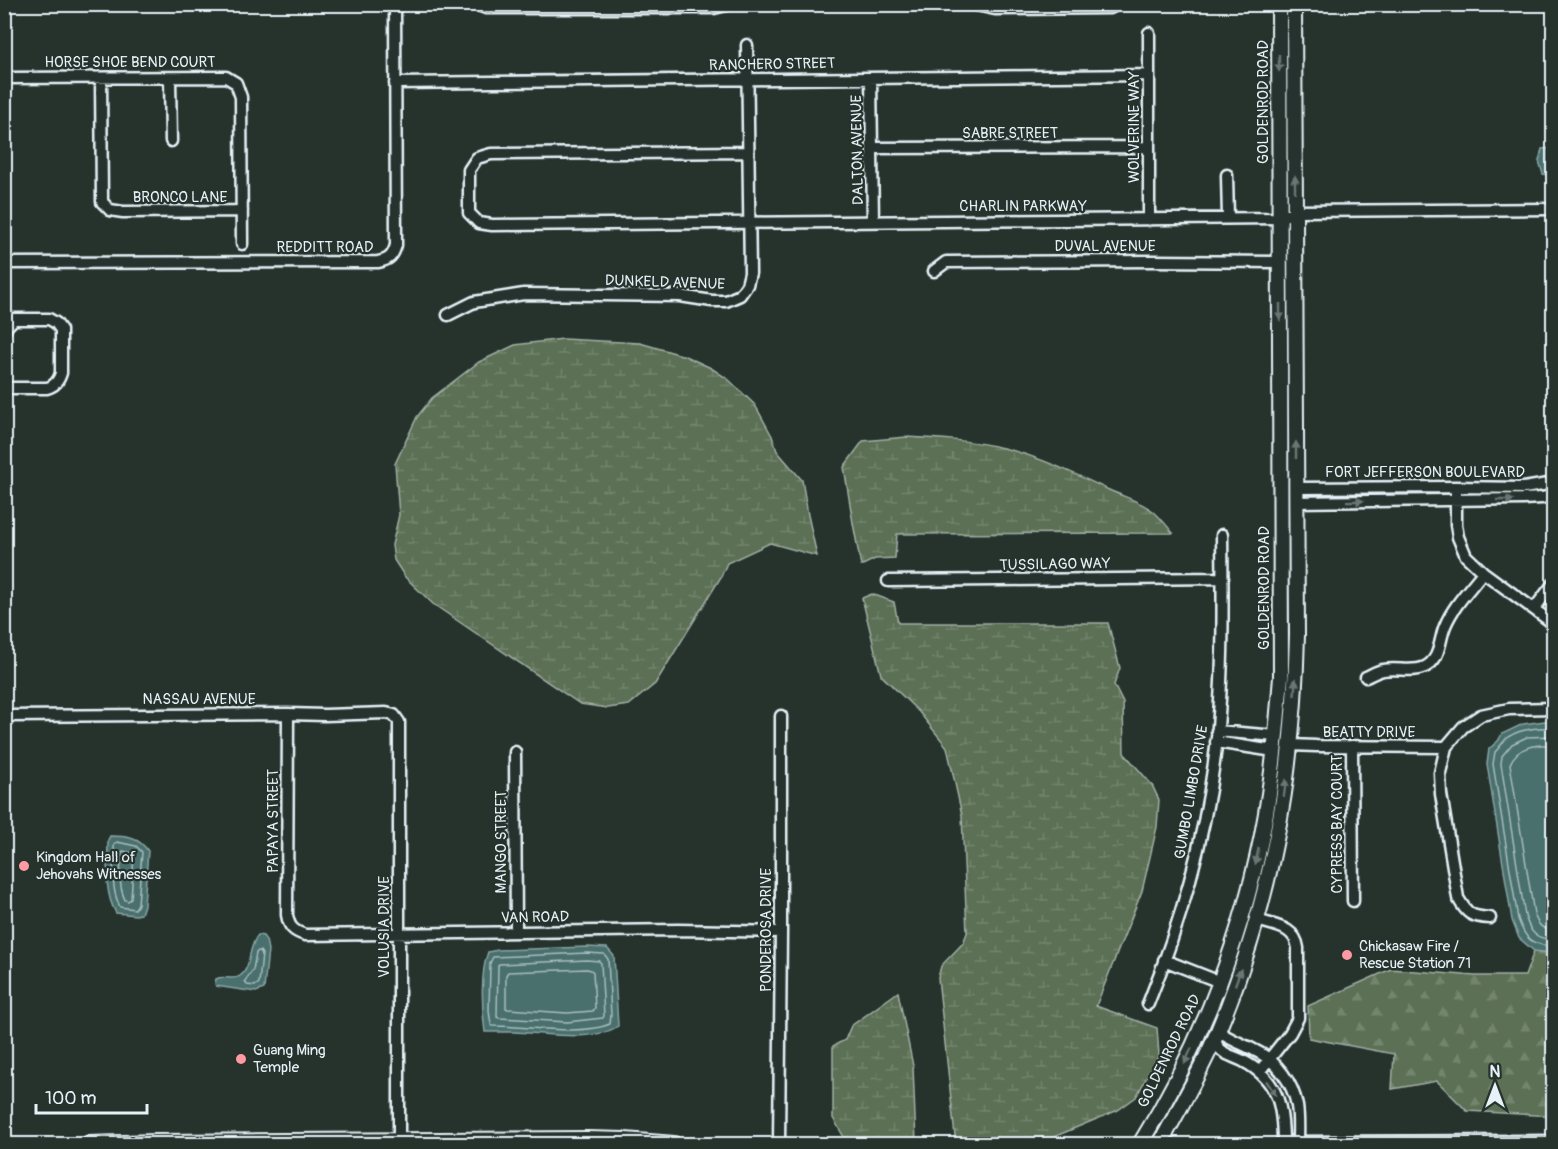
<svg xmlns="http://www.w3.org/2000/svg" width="1558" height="1149" viewBox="0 0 1558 1149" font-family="Pangolin,sans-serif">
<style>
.forest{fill:url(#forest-firs);stroke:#a2b0a6;stroke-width:1.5}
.wetland{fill:url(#wetland-marsh);stroke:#a2b0a6;stroke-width:1.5}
.water{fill:#4a706d;stroke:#89a4a5;stroke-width:1.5}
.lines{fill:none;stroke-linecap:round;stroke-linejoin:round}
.shore{stroke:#a9bdc0;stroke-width:1.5}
.minor-casing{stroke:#e8f1f8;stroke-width:15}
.major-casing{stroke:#e8f1f8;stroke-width:18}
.minor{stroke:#26332d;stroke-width:10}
.major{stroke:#26332d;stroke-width:14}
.oneway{fill:#6a7674}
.poi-dot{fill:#ff9aa2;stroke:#26332d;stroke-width:2}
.labels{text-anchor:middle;stroke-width:4.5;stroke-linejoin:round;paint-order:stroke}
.street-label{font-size:15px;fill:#e8f1f8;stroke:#26332d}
.poi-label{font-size:15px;fill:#e8f1f8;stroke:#26332d;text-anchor:start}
</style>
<defs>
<pattern id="forest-firs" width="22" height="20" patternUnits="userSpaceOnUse" patternTransform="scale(1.5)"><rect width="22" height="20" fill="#5b7054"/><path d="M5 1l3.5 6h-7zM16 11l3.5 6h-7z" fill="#73856d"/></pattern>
<pattern id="wetland-marsh" width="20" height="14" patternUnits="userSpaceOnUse" patternTransform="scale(1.5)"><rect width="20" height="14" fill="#5b7054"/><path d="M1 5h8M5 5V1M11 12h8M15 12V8" fill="none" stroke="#73856d"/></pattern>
</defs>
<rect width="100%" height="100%" fill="#26332d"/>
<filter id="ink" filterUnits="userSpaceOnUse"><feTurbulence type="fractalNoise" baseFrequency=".0167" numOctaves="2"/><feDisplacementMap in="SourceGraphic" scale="12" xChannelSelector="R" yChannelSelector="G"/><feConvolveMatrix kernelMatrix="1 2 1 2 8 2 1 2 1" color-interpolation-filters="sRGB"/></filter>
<g filter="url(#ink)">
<!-- forest -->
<path class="forest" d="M1534,951L1553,953V1116L1467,1111L1437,1081L1392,1089L1394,1054L1309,1038L1308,1006L1391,969L1475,976H1525Z"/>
<!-- wetland -->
<path class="wetland" d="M563,339L640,343L685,356L711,368L728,379L755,405L772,436L777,451L802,480L808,515L817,556L770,543L727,563L721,577L655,684L629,705L608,708L580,704L433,604L405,577L394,560L392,545L399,515L395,464L417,417L432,398L479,362L515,345Z
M907,437C939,439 972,440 1003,448C1040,457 1075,474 1109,490C1124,497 1141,501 1154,512C1161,518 1167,526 1173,533L897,534L895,558L875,559L861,566L853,523L844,467L863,441Z
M872,594L894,602L898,623H1108L1120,668L1114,685L1123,703L1124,753L1152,785L1159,800L1157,827L1142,891L1096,1006L1157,1028L1159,1055L1136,1097L1118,1110L1037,1144H1004L995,1143L958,1144L955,1136L938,978L941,966L963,943L967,933L962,815L947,747L919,712L881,675L862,598Z
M898,992L913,1066L916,1144H848L833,1118V1046L845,1040L851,1026Z"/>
<!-- water -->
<path class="water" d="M1553,148H1554L1553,176L1543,174L1539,161L1542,149Z
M1545,721L1554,722L1553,953L1534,951L1519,938L1512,920L1487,764L1489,749L1498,741L1502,734L1523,724Z
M110,836C125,836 139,837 148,851L144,905L141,914L136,915L116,913C103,891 108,865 108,840Z
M258,935L263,936L266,940L268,950L264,989L256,992L216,986L215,984L216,979C224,975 233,981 240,976C252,968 247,948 258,935Z
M587,947L607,948L614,956L618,1026C593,1043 543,1033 514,1032C505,1032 495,1032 485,1032C482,1009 480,973 488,952L498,950Z"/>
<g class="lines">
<!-- shore -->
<path class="shore" d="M1554,728C1539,727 1521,729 1508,737C1505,739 1499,748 1495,752L1493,764L1518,919C1526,940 1530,944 1554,947
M1554,736L1527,737L1512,744L1502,756L1501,764L1525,916C1531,934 1535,938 1554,940
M1554,745C1536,744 1517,746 1510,764L1534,914C1538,925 1541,929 1554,931
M117,842L136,846L142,852L138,904L135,909L120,907C110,887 114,867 114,845Z
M123,851L132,853L134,855L131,899L128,901L125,900C118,885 120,869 122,853Z
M258,951H260L262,954L259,983L255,986L247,985L245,981L253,970L256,953Z
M587,953L604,954L608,959L611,1015L610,1024C582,1036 526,1026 493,1026L491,1025L489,1011L490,963L493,957Z
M587,960L599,961L601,963L604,1016L603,1018L567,1022L499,1018L497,1017L498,966L499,964Z
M587,969L591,970L593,972L595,1008L593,1011L567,1013L508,1009L506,1008V975L508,972Z"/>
<defs>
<path id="minor" d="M476,4L486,8H714L730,4
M971,4L995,9L1110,8L1118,4
M1149,33V220
M4,78L226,77L236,83L241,97L242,244
M101,78L102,202L110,210L123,212L242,211
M170,78L171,141
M871,78L873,222
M395,83L1149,75
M872,148L1149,147
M748,152L491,154L477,158L469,170V213L479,223L492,225L1280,218L1295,211L1554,209
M1227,175L1228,218
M4,263L378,262C389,260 393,256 396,245L395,4
M934,271L946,262L1154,261L1280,262
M448,315L474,302L524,294L680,296L712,301H726L740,295L747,285L750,273L747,45
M4,332L7,326L14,319H49L56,323L61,330V373C59,380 55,386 47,388H4
M1296,488L1456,487L1524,488L1554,483
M1456,493V525L1458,537L1466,556L1483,572L1554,624
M1296,502L1523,499L1542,498L1554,495
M888,581L1223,578
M1534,609L1554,583
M1366,677C1371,675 1377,671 1383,670C1397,667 1412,673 1425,667C1441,659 1439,640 1445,626C1453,606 1470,589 1483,572
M288,714L287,915C289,927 293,931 305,935L678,930L781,932
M4,716L288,714L325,715L386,713L394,715L399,722V1140
M1217,731L1276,736
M1216,742L1274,751
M1291,745L1316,746L1446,747
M1352,746L1353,901
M515,752L516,932
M1490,918C1471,917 1467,914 1458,898L1441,794L1440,773L1446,747L1463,727L1481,715L1509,709L1554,708
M1257,920C1274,926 1295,926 1298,948V1018L1290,1033L1259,1072
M1164,960L1220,982
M1148,1004C1179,927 1203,845 1214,763C1224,688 1223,611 1222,535
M1218,1031C1230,1040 1243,1044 1256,1051C1277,1061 1293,1083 1297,1106C1299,1119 1298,1132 1298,1144
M1214,1040C1222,1055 1228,1054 1243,1061C1279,1080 1283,1107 1283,1144
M1283,1142L1554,1141
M779,1144L781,932V716"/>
<path id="major" d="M88,1144L156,1142L587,1139L625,1140L674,1144
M1140,1144C1194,1057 1234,959 1257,858C1271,799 1276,738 1281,677L1279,4
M1160,1144C1180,1107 1202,1070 1218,1031C1272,901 1294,774 1297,635L1294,4"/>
</defs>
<!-- minor casing -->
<use href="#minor" class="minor-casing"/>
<!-- major casing -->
<use href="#major" class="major-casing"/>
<!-- minor -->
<use href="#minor" class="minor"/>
<!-- major -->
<use href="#major" class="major"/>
</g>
<!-- one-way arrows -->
<defs><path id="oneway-solid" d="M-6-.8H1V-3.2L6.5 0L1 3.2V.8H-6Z" transform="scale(1.5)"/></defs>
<g class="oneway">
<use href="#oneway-solid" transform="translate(1279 63) rotate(90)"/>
<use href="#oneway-solid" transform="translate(1295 184) rotate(-90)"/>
<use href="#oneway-solid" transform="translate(1280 312) rotate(90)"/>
<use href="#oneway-solid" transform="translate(1296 450) rotate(-90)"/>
<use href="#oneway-solid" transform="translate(1505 500)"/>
<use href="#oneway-solid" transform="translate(1355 501) rotate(-1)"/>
<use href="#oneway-solid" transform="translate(1295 687) rotate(-87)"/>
<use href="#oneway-solid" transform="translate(1285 788) rotate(-82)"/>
<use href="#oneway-solid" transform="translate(1257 856) rotate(102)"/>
<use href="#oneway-solid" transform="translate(1238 977) rotate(-70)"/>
<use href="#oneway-solid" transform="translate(1188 1056) rotate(114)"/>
<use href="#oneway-solid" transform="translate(1271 1088) rotate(57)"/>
</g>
</g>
<!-- markers -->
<g class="poi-dot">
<circle cx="24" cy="866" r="6"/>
<circle cx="1347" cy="955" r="6"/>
<circle cx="241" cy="1059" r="6"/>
</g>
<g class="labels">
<!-- street labels -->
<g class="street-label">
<text x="130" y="67">HORSE SHOE BEND COURT</text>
<text transform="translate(772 64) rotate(-1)" y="5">RANCHERO STREET</text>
<text transform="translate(1263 102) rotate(-90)" y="5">GOLDENROD ROAD</text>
<text transform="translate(1134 127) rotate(-90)" y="5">WOLVERINE WAY</text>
<text x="1010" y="138">SABRE STREET</text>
<text transform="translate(857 150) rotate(-91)" y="5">DALTON AVENUE</text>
<text x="180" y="202">BRONCO LANE</text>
<text x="1023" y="211">CHARLIN PARKWAY</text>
<text x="1105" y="251">DUVAL AVENUE</text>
<text x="325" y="252">REDDITT ROAD</text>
<text transform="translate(665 282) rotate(2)" y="5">DUNKELD AVENUE</text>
<text x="1425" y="477">FORT JEFFERSON BOULEVARD</text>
<text transform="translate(1055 564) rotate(-1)" y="5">TUSSILAGO WAY</text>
<text transform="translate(1264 588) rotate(-90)" y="5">GOLDENROD ROAD</text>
<text x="199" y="704">NASSAU AVENUE</text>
<text x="1369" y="737">BEATTY DRIVE</text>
<text transform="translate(1191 792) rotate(-80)" y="5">GUMBO LIMBO DRIVE</text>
<text transform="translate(273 821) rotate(-90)" y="5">PAPAYA STREET</text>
<text transform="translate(1337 824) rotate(-90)" y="5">CYPRESS BAY COURT</text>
<text transform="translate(501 842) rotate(-90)" y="5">MANGO STREET</text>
<text transform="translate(535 917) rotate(-1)" y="5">VAN ROAD</text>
<text transform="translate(384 927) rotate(-90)" y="5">VOLUSIA DRIVE</text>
<text transform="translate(766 930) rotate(-90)" y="5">PONDEROSA DRIVE</text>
<text transform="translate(1169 1051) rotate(-64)" y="5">GOLDENROD ROAD</text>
</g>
<!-- poi labels -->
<g class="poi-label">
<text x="36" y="862">Kingdom Hall of<tspan x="36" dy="17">Jehovahs Witnesses</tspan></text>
<text x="1359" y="951">Chickasaw Fire /<tspan x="1359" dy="17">Rescue Station 71</tspan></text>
<text x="253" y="1055">Guang Ming<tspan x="253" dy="17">Temple</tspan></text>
</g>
</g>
<!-- margin -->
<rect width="1558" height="1149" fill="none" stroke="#26332d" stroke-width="24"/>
<rect x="12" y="12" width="1534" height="1125" fill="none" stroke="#e8f1f8" stroke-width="2" filter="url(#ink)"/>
<!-- north arrow -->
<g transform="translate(1495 1086)" stroke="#26332d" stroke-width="4.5" paint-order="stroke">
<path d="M0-4.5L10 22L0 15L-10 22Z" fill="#e8f1f8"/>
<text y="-9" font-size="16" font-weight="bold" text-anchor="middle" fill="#e8f1f8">N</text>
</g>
<!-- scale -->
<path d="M36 1104v9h111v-9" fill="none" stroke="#e8f1f8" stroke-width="3"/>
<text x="45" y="1104" font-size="18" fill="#e8f1f8" stroke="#26332d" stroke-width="4.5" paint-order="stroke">100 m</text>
</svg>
